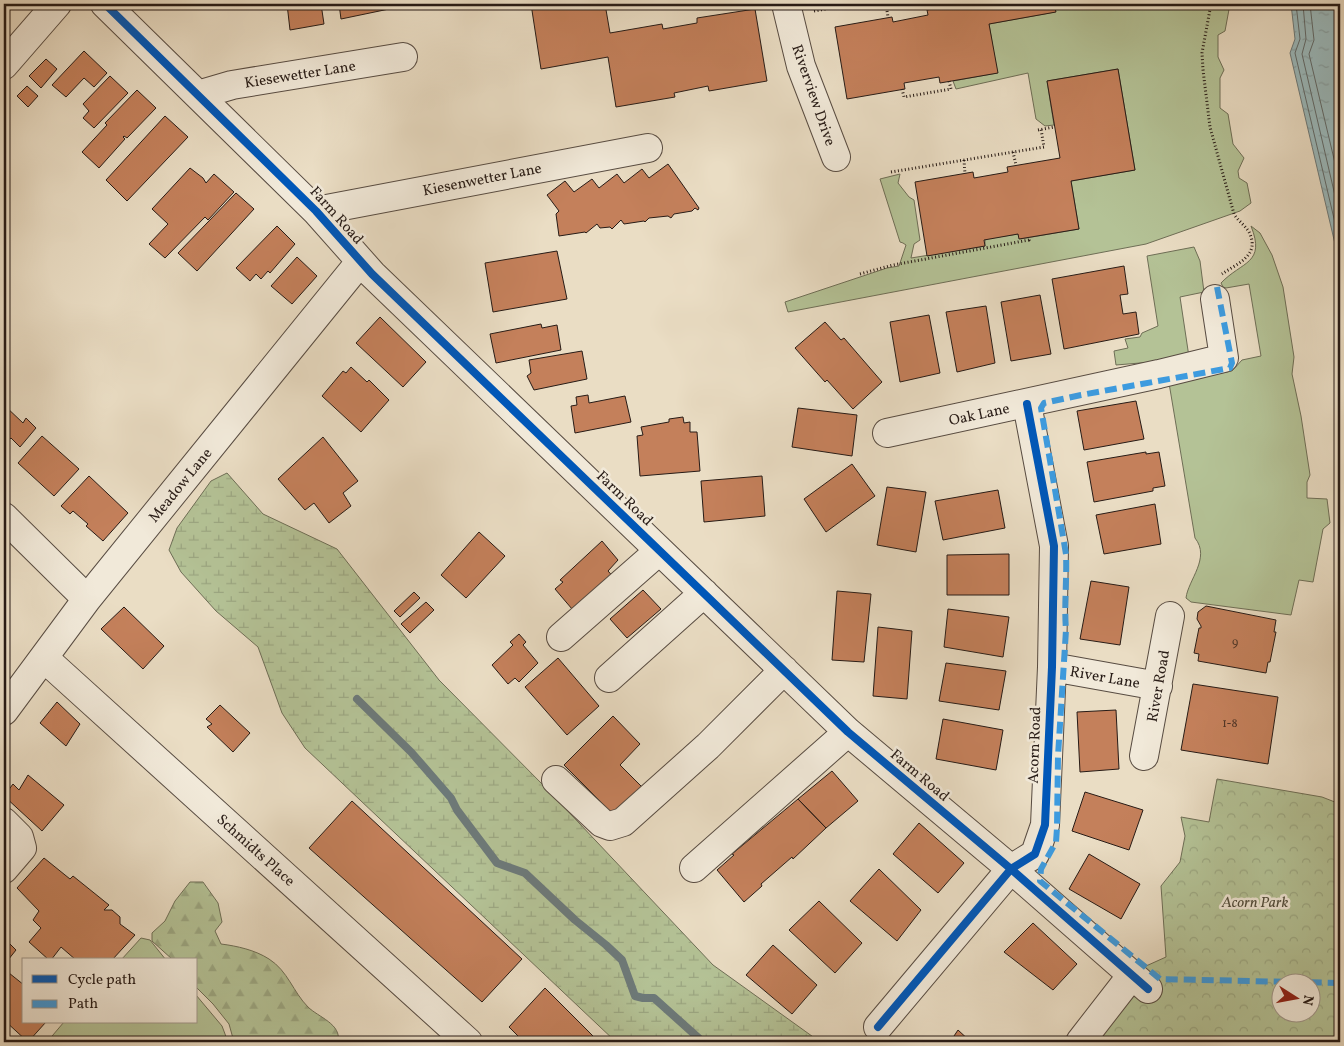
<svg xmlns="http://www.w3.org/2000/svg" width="1344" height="1046" viewBox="0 0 1344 1046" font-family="Vollkorn,serif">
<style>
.grass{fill:#b4c296;stroke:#6e6e56}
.forest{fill:url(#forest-firs);stroke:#6e6e56}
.wetland{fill:url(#wetland-marsh);stroke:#6e6e56}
.park{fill:url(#park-crowns);stroke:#6e6e56;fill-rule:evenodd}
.water{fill:url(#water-ripples);stroke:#6d7a7a}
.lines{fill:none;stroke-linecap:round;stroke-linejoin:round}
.shore{stroke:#616a6a;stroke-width:1}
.stream{stroke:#6d7a7a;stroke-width:8}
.building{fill:#c4805b;stroke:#271b16}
.minor-casing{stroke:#584c42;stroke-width:30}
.path{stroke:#271b16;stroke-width:3;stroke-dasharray:1 2.5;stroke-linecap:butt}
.minor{stroke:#f1e9d9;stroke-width:28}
.quiet{stroke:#3d9bdf;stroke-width:6;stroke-dasharray:12 6;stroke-linecap:butt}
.cycleway-casing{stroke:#f1e9d9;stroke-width:11}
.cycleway{stroke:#0057b8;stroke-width:8}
.labels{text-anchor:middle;stroke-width:5;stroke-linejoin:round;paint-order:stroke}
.number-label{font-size:12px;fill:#4e3427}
.street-label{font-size:15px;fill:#271b16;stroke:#f1e9d9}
.park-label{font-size:15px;font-style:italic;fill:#514d3c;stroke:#f1e9d9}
</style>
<defs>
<pattern id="forest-firs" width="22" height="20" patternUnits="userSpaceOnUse" patternTransform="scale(1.25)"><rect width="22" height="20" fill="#b4c296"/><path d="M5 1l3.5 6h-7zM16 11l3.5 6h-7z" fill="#9ba681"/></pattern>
<pattern id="wetland-marsh" width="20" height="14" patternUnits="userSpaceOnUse" patternTransform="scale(1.25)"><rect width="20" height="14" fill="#b4c296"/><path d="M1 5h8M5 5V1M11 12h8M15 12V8" fill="none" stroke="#9ba681"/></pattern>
<pattern id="park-crowns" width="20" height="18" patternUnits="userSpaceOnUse" patternTransform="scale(1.25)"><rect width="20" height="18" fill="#b4c296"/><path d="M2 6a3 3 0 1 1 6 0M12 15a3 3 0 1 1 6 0" fill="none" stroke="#9ba681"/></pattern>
<pattern id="water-ripples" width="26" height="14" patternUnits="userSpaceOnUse" patternTransform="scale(1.25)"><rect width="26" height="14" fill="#9bbabd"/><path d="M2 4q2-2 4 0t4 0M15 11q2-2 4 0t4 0" fill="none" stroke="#869fa2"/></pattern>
</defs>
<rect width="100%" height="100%" fill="#eaddc4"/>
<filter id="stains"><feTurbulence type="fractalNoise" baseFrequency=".004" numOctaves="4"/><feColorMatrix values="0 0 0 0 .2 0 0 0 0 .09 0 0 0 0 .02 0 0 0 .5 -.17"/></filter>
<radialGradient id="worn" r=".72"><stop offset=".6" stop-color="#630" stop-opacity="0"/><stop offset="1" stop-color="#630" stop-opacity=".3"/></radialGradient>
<!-- grass -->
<path class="grass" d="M1054,4H1230L1225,31L1218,35V57L1224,70L1220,78V108L1228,114L1233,144L1244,158L1238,171L1239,178L1247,183L1251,203L1240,211L1146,244L788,312L785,302L887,268L899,266L906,245L903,243L900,242L880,179L900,174L898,183L909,197L914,200L920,240L914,244L911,258L985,246V239L1018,234L1020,239L1079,229L1071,181L1135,170L1118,69L1047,81L1054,125L1045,126L1036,119L1028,73L956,89L953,81L997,73L989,24L1055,12Z
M1251,226L1260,233L1272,255L1283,287L1294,357L1292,374L1301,416L1310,475L1307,482V498L1327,499L1330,523L1323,529L1313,582L1299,580L1291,615L1191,602L1186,598C1188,580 1211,558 1195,538L1169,383L1232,371L1242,360L1261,356L1249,284L1226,288L1223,287L1221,283C1242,261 1266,264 1251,226Z
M1194,247L1200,261L1204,292L1180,297L1189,357L1164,361L1116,365L1114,351L1128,348L1125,339L1140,337L1142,333L1158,326L1147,256Z
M141,938L150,940L166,960H121Z
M196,995L222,1026L228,1042H47L64,1022H196Z"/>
<!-- forest -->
<path class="forest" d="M190,882H203L218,903L222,922L215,931L221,944C237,946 255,950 269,959C288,971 293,992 308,1007C318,1017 342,1024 338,1042H234L229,1024L213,1004L196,987V960H173L152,941V933L165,921L175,901Z"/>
<!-- wetland -->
<path class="wetland" d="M227,473L263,514L337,549L439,680L546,788L713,965L816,1039L819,1042H616L305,748L282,713L258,647L216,611L181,572L169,550L177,528L211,481Z"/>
<!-- park -->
<path class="park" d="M1217,779L1322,797L1340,804V1042H1063L1120,975L1132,985L1146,966L1166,957L1161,886L1180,862L1185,836L1181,817L1209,822ZM1282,984H1312V1014H1282Z"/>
<!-- water -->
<path class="water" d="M1291,4H1340V265L1290,53L1295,39Z"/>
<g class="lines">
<!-- shore -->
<path class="shore" d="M1296,4L1300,39L1295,53L1340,244
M1303,4L1306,39L1302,54L1340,217
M1310,4L1314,40L1309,54L1340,184"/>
<!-- stream -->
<path class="stream" d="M357,699L411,752L451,798L457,810L497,863L525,873L575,920L606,945L622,960L635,996L643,998H654L703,1042"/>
</g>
<!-- building -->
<path class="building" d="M287,4H321L324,24L290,30Z
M339,4H388L389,9L341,19Z
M396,4H425L397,9Z
M531,4H605L610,33L662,24L663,29L697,23V18L755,9L767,81L709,91L708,86L674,93L675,97L616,107L608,57L541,69Z
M961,4H1054L1056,12L989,24L998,73L940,83L939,77L904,83L905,89L847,99L835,27L892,17L893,22L928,15L927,10Z
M84,51L107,73L94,87L84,78L66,97L52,85Z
M46,59L57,69L41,88L29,76Z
M1118,69L1135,170L1071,181L1079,229L1019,239L1018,234L984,240L985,246L927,256L915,182L973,172L974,178L1008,172L1007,167L1060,158L1047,81Z
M110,76L128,93L94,128L83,118L89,111L83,104Z
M27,86L38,96L28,107L17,96Z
M137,90L156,108L127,138L124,136L123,137L125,139L99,168L82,152L107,125L105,123Z
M165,116L188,137L127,201L106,180Z
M668,164L699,208L698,210L695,208L692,211L674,214L671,218L668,216L649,218L645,222L644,221L624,224L621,220L612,229L610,227L600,228L597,224L586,233L585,232L559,236L556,214L559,211L547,195L565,181L574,192L592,179L599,188L617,174L624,183L642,169L649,178Z
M190,168L203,178L206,183L214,174L234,192L208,220L205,217L165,258L149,244L168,224L152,209Z
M236,193L254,209L197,271L178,253Z
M277,226L295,244L270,273L268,271L261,279L256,274L250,281L236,268Z
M557,251L567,299L493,312L485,263Z
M297,257L317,276L292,304L271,286Z
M1124,266L1128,294L1120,295L1123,314L1136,312L1139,334L1064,349L1052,279Z
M1040,295L1051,354L1011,361L1001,302Z
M986,306L995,363L957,372L946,312Z
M929,315L940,373L900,382L890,322Z
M380,317L426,362L403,387L356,343Z
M825,322L841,340L844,338L882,382L853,409L827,380L825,382L795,348Z
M541,324L542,328L557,325L561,350L496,363L490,334Z
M582,351L587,379L534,390L527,376L531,373L529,360Z
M351,367L367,382L369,380L389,400L361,432L322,396L343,371L346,373Z
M588,395L589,403L625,396L631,422L575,433L571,406L577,405L576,397Z
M1136,401L1144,439L1084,450L1077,411Z
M4,405L23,423L26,418L36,428L20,447L11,438L4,444Z
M798,408L857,415L852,456L792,447Z
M683,417L684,423L690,422V432H697L700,471L640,476L637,436L643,435L641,427L669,422V419Z
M42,436L79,469L54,496L18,463Z
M323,437L358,481L343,493L351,506L329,523L314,503L305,510L278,479Z
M1146,452V454L1159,452L1165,486L1153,488V491L1094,502L1087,462Z
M852,464L875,496L826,532L804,499Z
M89,476L128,513L103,541L86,526L88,524L73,511L70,514L61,506Z
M762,476L765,516L704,522L701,481Z
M887,487L926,492L916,552L877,545Z
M998,490L1005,528L943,540L935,501Z
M1155,504L1161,544L1104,554L1096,515Z
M479,532L505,556L466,598L441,575Z
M602,541L618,560L608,571L617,581L578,616L555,589L563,582L560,580Z
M1009,554V595H947V555Z
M1091,581L1129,587L1120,645L1080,639Z
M643,590L661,609L627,638L610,619Z
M837,591L871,594L864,662L832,660Z
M414,592L420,598L400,617L394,611Z
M426,602L434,610L410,633L401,624Z
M1206,606L1276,620L1274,632H1276L1270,662H1268L1266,673L1198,661L1199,654L1194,653L1199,628H1201V626L1197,619L1198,612Z
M124,607L164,646L143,669L101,629Z
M948,609L1009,617L1003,657L944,647Z
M878,627L912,631L907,699L873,696Z
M519,634L526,642L523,645L538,663L519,682L515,678L508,684L492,665L513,645L510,642Z
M558,658L599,706L567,735L525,687Z
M946,663L1006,671L999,710L939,701Z
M1193,684L1278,697L1268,764L1181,750Z
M57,702L80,724L66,746L40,723Z
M220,705L250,733L233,752L207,727L212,724L206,719Z
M1116,710L1119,769L1080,772L1077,712Z
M613,716L640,744L620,765L644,789L617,818L564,765Z
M943,719L1003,730L996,770L936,759Z
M832,771L858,801L826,828L798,799Z
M28,775L64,805L42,831L4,796L13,784L19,790Z
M1085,792L1143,810L1129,850L1072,831Z
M798,799L826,828L793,859L792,857L761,884L762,886L744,902L717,870L734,855L732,854Z
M352,801L522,959L482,1002L309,848Z
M919,823L964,863L938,893L893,854Z
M1089,854L1140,884L1121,919L1069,889Z
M44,858L70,879L73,876L109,905L104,910H112L120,917V924L135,935L112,960H76L61,947L51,960H49L29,942L41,928L33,920L39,911L17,888Z
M879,869L921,910L897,941L850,901Z
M819,901L862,943L835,973L789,930Z
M1033,923L1077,964L1053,990L1004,952Z
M4,938L16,950L4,965Z
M773,945L817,985L792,1014L746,975Z
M4,969L24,985V1022H46L28,1042L4,1020Z
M545,988L599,1042H524L509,1027Z
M958,1030L971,1042H950Z"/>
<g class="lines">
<defs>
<path id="minor" d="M105,4L316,211L372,274L848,732L1011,869L1148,989
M786,4L801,66L836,157
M4,65L57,4
M198,95L232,85L403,57
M316,211L648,148
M887,433L1159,374L1224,358L1215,299
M4,517L87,599
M561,637L659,551
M44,658L468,1042
M1052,667L1158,686
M609,678L704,593
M4,711L87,599L360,262
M1144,756L1170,616
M556,780L602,823L610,826L623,822L708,746L784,670
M4,822L19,837L22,848L4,869
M694,868L848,732
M878,1027L1011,869L1035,854L1045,825L1052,667L1054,546L1027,404
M1080,1042L1132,975"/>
</defs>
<!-- minor casing -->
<use href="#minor" class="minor-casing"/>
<!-- path -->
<path class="path" d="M886,4L888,17
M935,4L936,8
M1211,4L1202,53L1203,70L1210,127L1234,214C1238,221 1245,225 1249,232C1261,256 1236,264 1222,274
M814,11L855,4
M902,89L904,97L951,89L949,81
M1038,130L1054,127
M1013,152L1016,165
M964,160L965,174
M891,172L1044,147L1041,129
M860,274L893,265L1029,240L1028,238"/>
<!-- minor -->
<use href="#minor" class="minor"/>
<!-- quiet -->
<path class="quiet" d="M1217,287L1232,363L1230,368L1081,395L1044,403L1041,408L1066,554C1067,580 1064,605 1066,630L1058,756L1057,828L1056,842L1041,869L1040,881L1160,979L1340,983"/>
<defs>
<path id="cycleway" d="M105,4L316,211L372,274L848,732L1011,869L1148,989
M878,1027L1011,869L1035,854L1045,825L1052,667L1054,546L1027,404"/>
</defs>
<!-- cycleway casing -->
<use href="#cycleway" class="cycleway-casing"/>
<!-- cycleway -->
<use href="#cycleway" class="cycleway"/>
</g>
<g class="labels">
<!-- number labels -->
<g class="number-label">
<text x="1235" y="646">9</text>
<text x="1230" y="727">1-8</text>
</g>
<!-- street labels -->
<g class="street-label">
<text transform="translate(300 74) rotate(-9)" y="5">Kiesewetter Lane</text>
<text transform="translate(814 95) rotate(71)" y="5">Riverview Drive</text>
<text transform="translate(482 179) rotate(-11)" y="5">Kiesenwetter Lane</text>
<text transform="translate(337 215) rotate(48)" y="5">Farm Road</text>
<text transform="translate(979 414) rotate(-12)" y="5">Oak Lane</text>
<text transform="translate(180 485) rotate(-51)" y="5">Meadow Lane</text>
<text transform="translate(625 498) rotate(44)" y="5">Farm Road</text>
<text transform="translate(1105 677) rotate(10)" y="5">River Lane</text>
<text transform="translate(1158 686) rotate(-80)" y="5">River Road</text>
<text transform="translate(1034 745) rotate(-88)" y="5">Acorn Road</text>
<text transform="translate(920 775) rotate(40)" y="5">Farm Road</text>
<text transform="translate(256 850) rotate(42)" y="5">Schmidts Place</text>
</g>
<!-- park labels -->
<g class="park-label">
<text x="1255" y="907">Acorn Park</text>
</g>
</g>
<!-- margin -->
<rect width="1344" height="1046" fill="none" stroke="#eaddc4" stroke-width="20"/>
<rect x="5" y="5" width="1334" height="1036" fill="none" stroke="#271b16" stroke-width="2.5"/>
<rect x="10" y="10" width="1324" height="1026" fill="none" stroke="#271b16"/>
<!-- legend -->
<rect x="22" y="958" width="175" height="65" fill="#f1e9d9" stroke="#a0978b"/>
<rect x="32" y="975" width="25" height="8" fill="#0057b8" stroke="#a0978b"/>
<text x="68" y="984" font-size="15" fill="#271b16">Cycle path</text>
<rect x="32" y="1000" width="25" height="8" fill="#3d9bdf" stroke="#a0978b"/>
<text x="68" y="1008" font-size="15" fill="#271b16">Path</text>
<!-- north arrow -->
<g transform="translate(1296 998) rotate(101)"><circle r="24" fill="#f1e9d9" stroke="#a0978b"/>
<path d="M0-4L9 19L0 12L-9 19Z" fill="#8f2418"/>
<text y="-8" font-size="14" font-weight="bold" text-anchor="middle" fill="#271b16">N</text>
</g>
<rect width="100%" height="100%" filter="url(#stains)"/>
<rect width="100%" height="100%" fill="url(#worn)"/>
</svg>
